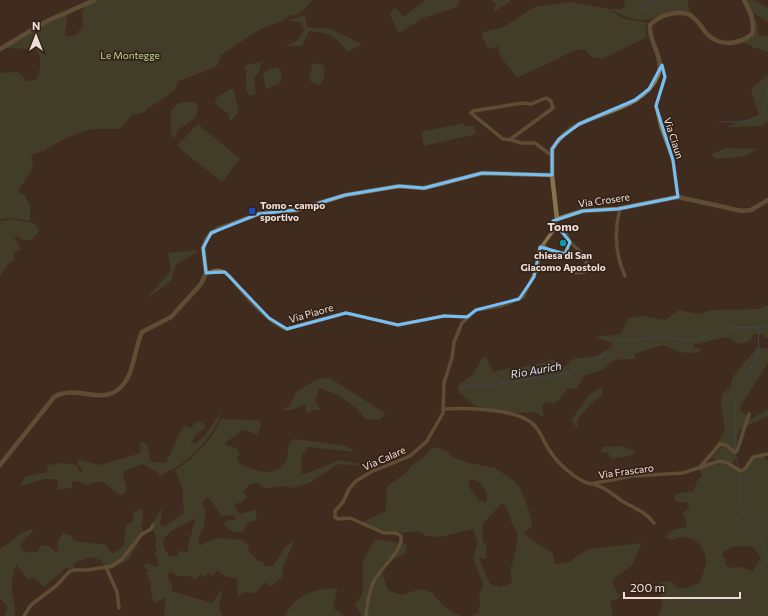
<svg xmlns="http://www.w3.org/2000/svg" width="768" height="616" viewBox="0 0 768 616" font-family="Commissioner,sans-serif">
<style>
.green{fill:#455234;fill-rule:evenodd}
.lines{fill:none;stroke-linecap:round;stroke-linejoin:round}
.stream{stroke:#406184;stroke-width:1}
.minor{stroke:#86744e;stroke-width:3.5}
.tertiary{stroke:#86744e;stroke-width:4.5}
.marked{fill:none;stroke:#74c0f6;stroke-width:3;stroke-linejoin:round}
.transit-dot{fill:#1a4fb4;stroke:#352216;stroke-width:1.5}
.culture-dot{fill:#0f9aa8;stroke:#352216;stroke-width:1.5}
.labels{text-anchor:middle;stroke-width:3.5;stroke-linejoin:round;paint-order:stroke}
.park-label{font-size:10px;fill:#b8d691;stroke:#352216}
.street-label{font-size:10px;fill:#eddfd8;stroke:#352216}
.poi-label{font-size:10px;font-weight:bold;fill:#eddfd8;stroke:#352216;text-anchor:start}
.water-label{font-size:11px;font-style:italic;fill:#d1e6fd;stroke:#352216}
.quarter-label{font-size:12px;font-weight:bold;fill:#eddfd8;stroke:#352216}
</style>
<rect width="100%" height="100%" fill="#402c1f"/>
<!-- green -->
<path class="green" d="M92,0H313L299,14L289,16L280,22L262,28L221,55L216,67L178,81L174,91L152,106L149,107L145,112L132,115L120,129H95L84,131L60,141L44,151L33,154L31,157L33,167L32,170L18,190L19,193L26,195V199L30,204V221L11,218L0,219V73L18,72L27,81H34C42,74 43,56 35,49L3,48L68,11L65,34L67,37L76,35L83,27C83,16 79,6 92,0Z
M426,0H460L457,7L423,18L401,32L398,31L390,15L393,9L396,8L403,17Z
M490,0H510V2L493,12L496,4Z
M625,0H687L691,15C678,2 659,20 643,20C631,20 621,15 610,9H621L624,7Z
M744,0H754L768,8V22L759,16L751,13Z
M569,2L606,8L625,19L645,22L647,23L645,29L647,37L602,59L592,57L584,49L574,51L519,77L516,76L500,56L498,46L488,49L482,35L483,32L504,27L534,7Z
M305,15L307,27L331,29L362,44L347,52C336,35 329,33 309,31L302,46H286L298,40L304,31L300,22L286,21Z
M753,20H756L759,35L768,36V52L755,48L741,41L751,34Z
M264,61L261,63L260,70L254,79L256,94L250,96C242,87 249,76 244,66Z
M319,63L324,67V78L320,84L317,85L309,79L312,65Z
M271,68H278L281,70L282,80L278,84L266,89L263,74Z
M768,75V121L763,126L726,127L759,115L751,89Z
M233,88L239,111L231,121L229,119L230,115L215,103L217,97Z
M190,102H194L198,107L196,117L178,130L175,138L172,136L171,133V110L179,103Z
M464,123L465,127L474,125L476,134L424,146L421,132Z
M198,124L240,159L222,182L177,146Z
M726,148L757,149L745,156L717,159L711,154Z
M11,219L33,223L38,227L39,231L32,239L29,240H22L17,236L14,238L19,243L20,250L14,252V260L8,264L0,276V221Z
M199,250L176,265L171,281L146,299L171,271L168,253Z
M768,305V339L761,334H754L750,341C738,345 738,344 729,337C716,338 706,343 693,344L694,347L702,349L699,353L680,352L663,345L634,354L636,359H623L612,361L604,369L584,376L577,388L567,389L555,404L545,401L542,407L544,417L534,412L518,413L475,406L459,392L457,388L461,383L474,374L482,358L486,356L493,372C513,366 534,368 552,359L555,361L559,368L562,369L573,359L596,356L606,351H610L615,344L594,337L621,334L628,318L644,316L665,320L679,310L698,314L713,310L759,309Z
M758,347L768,349V363L741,405L740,410L751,419L768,409V416L750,424L741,431L740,429C736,440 737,451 734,463L711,458L722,446L716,445L725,431L721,405L722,394L730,388L733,377L738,370Z
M330,378L386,414L379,420L365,419C356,404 336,393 319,388L315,401L321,410H313L307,414L305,404L292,410H280L290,406L296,392L317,379Z
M602,387L603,395L591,403L577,420L578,429L571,421L589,395Z
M221,412C217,432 197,452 181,464C175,469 166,470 163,476L143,464L125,470L123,476L127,490L123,495C115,495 110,485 103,482C96,480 92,484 86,485L80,482L73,481L71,488L58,490V482L55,479H44L20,486L25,477L47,472L48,465L63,463L76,465L79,471L82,472V468L77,464L79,460L100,465L141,453L140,443L143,442L148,446L150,460L152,462L166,463L182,428L185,426L191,428L196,422L200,421L205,425V428L196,434L191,443L195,444L204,436Z
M221,419L258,420L261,424L258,434L255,435L250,431L243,430L226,442V445L237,448L240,454L237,457L239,463C255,471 275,479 286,461C289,455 287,448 290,442L296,439L347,446L355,452L308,447L307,450L302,454L301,473L305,474L340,460L371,466L338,464L311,482L293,488L283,486L268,488L261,487L260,483L250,484L243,492L247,497L242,502L235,504C235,510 237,512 242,514L255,509L257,515L254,521L247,523L243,532C236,534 228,530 224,525L225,521L235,520V516L232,515L222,516L210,499L207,498L202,502L205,509V516L204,527L198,539L200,545L217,538L243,540L248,545L249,552L254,556L257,561H263L264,566H273L286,546L294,541L282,570L283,576L271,587L266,582L255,593L245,592L238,597L237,578L227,577L217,571L212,576L208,572L205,578L200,573L196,580L190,576H178L170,571L167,577L171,582L172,591L212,603L223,588L219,605L222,616H164L166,598L154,603L150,588L151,582L147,579L149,576L146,573L148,571L144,566L147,563L156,567L158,566V558L154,552H157L155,544L157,538L151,526L162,508L160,525L163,527L184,513L182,487L175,470C193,460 213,439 221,419ZM196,518L188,545V552L179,551L177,557L169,556L164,549L163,539L171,531Z
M621,446L635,451L634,455L612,459L608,453H601V450L604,447Z
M432,447L445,450L452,457L469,463L495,468L514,481L519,486L525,499L532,521L531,528L523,533L553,554L555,564L569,562L588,549L642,543L632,565L612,581L620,598L610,601L613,616H472L478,613L480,605L479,598L483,584L473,559L478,542L473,529L440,537L427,536L417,531L402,533L390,531L384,533L363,522L384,512L386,509L387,486L405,474L411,466L427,454ZM472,479C481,481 490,493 486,502L480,501C475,495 467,488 469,480ZM501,504H504L506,506L514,528L518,533L516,549L510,573L512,583L500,587L490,584L479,558H486V545L482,541L483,523Z
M762,455L768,461V616H658L662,606L661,582L671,581L677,588L684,589L700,582C702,576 707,566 706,561C705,543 688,531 672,540L665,537L673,530L686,527V520L683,513L690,507L686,502H678L675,500V494L694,491L697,481L702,476L698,467C709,462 720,459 730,466C734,469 736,472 741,472L750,460ZM742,546L753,547L761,558L753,571L740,567L729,568L725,563L727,560L722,556L723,552L732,547Z
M142,509L143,519L141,525L143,532L139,537L138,544L128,560L111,569L106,568L101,560L91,557L74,563V570L66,568L44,587L34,578L28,579L16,564C14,573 11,581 12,590C13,600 16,606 15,616H4L8,607L0,598V549C12,542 19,531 34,529C31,535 24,538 20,546L22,549L29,553L37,552L41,546L47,545L57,553L60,552L57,549L58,540L63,533L70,535L74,541L106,545L110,552L114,553L124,545L126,526L133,521L134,511Z
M375,539L407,544L405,554L387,562L382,573L388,590L401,595L421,589L433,593C438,603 450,612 461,616H362L355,605L363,593V561Z
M337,588L333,608L344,616H284C299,593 310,590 337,588Z"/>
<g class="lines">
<!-- stream -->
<path class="stream" d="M642,10L656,0
M719,122C732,121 759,125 764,110C766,104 767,95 768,88
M461,386L494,385L537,377H554L579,369L604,354L617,341L661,337L694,341L725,328L768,327
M735,449V405L743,383L758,354L759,328
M735,453L739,469
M739,472L741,508L746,518L758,531L768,562"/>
<!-- minor -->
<path class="minor" d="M659,65H662L665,77L656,106L661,127L673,160L678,197
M512,140L503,139L471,113L473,111L522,103L531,104L546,98L551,101L553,108L512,138V140L521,143H535L551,155
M620,209C614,232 615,254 625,276
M570,242L587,258L585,272L576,273
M542,246L550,250L565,254L570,242L566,234L558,228
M206,273C211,272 217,269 221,271C229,273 234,282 239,288C248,299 273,326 287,329L346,313L398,325L444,316L467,317
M445,409C467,408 518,408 534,425C541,432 544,443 550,451C558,464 575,479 590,484L633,476L683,473L719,461L728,463L740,471L745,469L753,457L768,454
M701,466L720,444L726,445L734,452L737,451L749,414
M595,485C606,487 613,495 622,501C634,508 646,512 654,523
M106,567L117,592L119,608
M24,616L31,605L56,586L69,572L74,570H87L112,566L122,559L142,534L151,529L153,525
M366,616C367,605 369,593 373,583C379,569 404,550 401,536L396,533H384L350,518L338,519L335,517V511L343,502L349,489L356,481L371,472L410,456L427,441L443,413L444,383L452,358L454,342L462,323L476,310L501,306L523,297L537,269L542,246L553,231L558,228"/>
<!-- tertiary -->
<path class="tertiary" d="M744,0C750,12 755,20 752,34C739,45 720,47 707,34C702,28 697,19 690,15C677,9 659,16 650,25C648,42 665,57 658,75C646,106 604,111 579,124C567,130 559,138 552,149V175L557,219L583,211L618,209L678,197L742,211L751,210L768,200
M0,49L47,21L95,0
M0,465L54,397C79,382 108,412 127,379C135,365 135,347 142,332L171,317L201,284L206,273L203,248L206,240L211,233L220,228L258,214L272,211L296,210L345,195L399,186L424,188L482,173L552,175"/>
</g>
<!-- marked area -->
<path d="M0 0H768V616H0ZM662,65L665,77L656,106L673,160L678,197L618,209L583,211L553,221L570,242L565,254L540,247L534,277L519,299L476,310L467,317L444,316L398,325L346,313L287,329L269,318L225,272L206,273L203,248L211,233L258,214L296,210L345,195L399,186L424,188L482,173L552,175V149L559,139L579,124L635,100L649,89Z" fill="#402c1f" fill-opacity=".55" fill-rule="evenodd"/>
<path class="marked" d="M662,65L665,77L656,106L673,160L678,197L618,209L583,211L553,221L570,242L565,254L540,247L534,277L519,299L476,310L467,317L444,316L398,325L346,313L287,329L269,318L225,272L206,273L203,248L211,233L258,214L296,210L345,195L399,186L424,188L482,173L552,175V149L559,139L579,124L635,100L649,89Z"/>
<!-- markers -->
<rect class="transit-dot" x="248" y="207" width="8" height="8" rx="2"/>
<circle class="culture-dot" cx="563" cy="243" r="4"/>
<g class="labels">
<!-- park labels -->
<g class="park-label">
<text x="130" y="59">Le Montegge</text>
</g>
<!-- street labels -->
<g class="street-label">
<text transform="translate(674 138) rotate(72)" y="4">Via Ciaun</text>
<text transform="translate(604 200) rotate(-8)" y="4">Via Crosere</text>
<text transform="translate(311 313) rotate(-16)" y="4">Via Piaore</text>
<text transform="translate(384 458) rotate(-24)" y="4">Via Calare</text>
<text transform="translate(626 471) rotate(-8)" y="4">Via Frascaro</text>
</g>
<!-- poi labels -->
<g class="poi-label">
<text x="260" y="209">Tomo - campo<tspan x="260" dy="12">sportivo</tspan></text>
<text x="563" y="259" text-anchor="middle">chiesa di San<tspan x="563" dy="12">Giacomo Apostolo</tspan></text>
</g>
<!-- water labels -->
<g class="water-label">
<text transform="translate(536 370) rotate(-10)" y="4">Rio Aurich</text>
</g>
<!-- quarter labels -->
<g class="quarter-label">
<text x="563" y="231">Tomo</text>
</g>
</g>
<!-- north arrow -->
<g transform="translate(36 36)" stroke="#352216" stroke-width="3" paint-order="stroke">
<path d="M0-3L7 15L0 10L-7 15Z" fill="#eddfd8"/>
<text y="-6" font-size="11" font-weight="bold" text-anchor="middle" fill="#eddfd8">N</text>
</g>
<!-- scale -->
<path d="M624 592v6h116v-6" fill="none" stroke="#eddfd8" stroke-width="2"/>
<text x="630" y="592" font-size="12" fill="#eddfd8" stroke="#352216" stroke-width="3" paint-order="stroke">200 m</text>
</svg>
